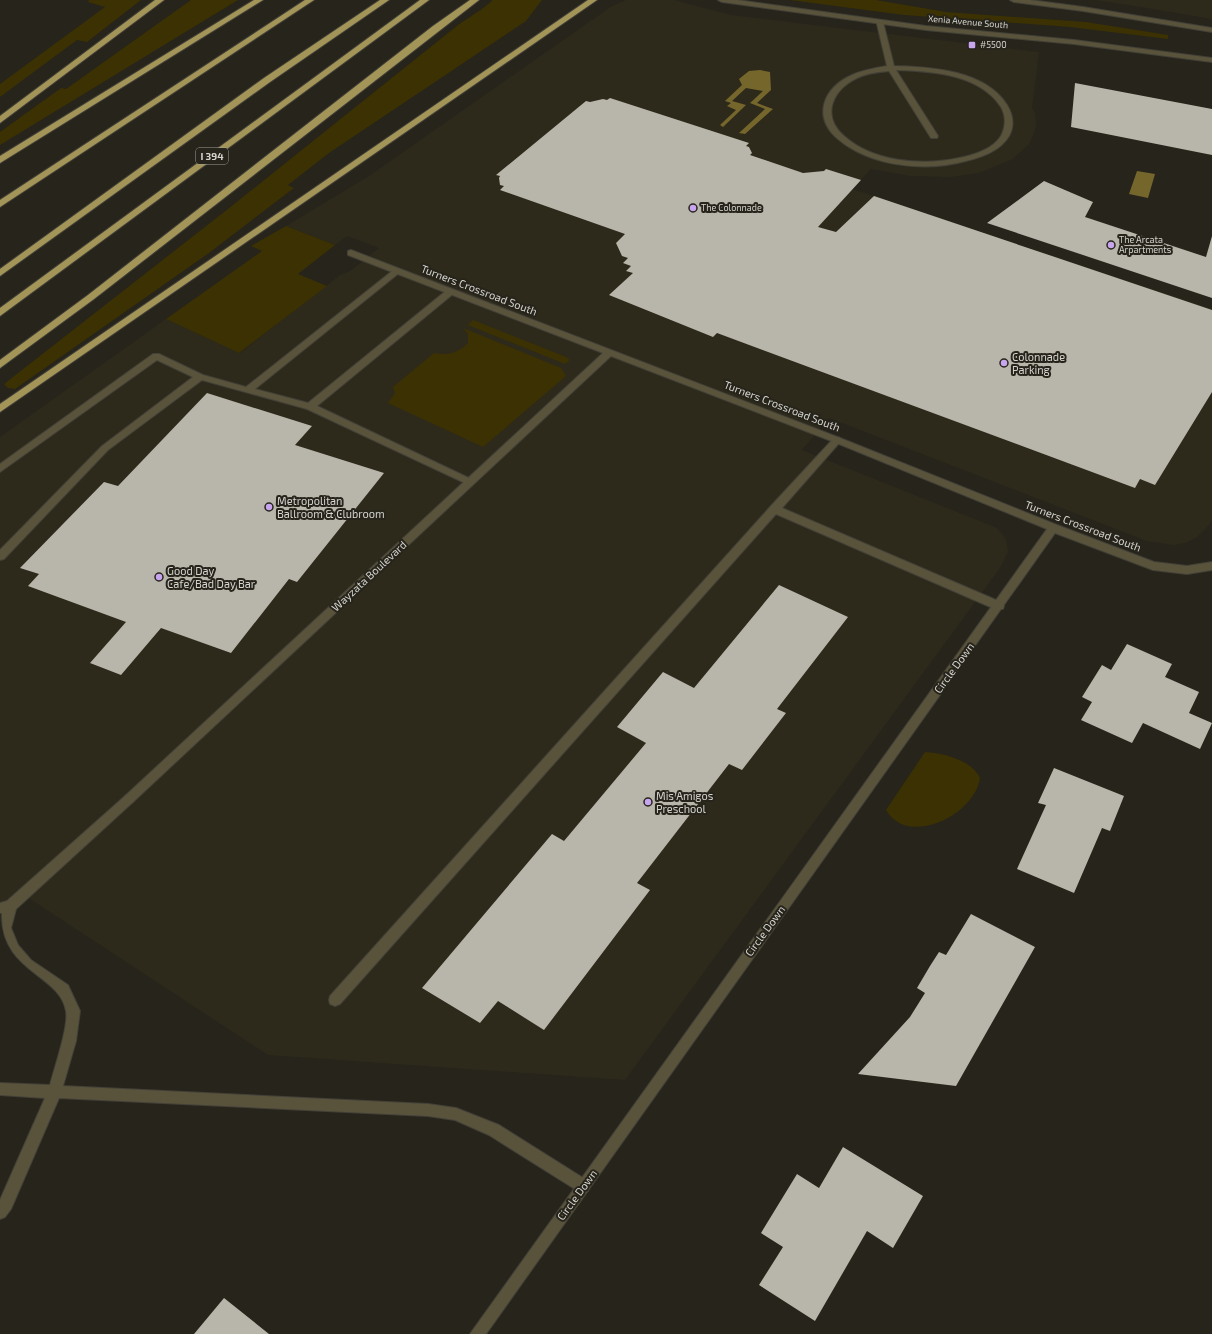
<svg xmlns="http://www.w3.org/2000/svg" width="1212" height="1334" viewBox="0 0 1212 1334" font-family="'Exo 2',sans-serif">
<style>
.built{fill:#2e2a1b}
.green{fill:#3b3103}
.water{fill:#75662b}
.building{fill:#b8b5aa}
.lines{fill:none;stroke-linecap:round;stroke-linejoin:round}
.service-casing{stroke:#424038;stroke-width:2}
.minor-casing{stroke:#424038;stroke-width:2}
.tertiary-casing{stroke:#424038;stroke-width:2}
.motorway-casing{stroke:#424038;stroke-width:2}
.service{fill:#59533c;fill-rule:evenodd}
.minor{fill:#59533c;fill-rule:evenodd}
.tertiary{fill:#59533c;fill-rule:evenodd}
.motorway{fill:#a39458;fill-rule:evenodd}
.poi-dot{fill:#c8a5ef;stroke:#26241b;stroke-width:1.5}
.labels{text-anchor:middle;stroke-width:4;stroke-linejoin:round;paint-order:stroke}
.far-street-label{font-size:9px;fill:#d5d4ce;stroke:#26241b}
.far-poi-label{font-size:9px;fill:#d5d4ce;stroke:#26241b;text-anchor:start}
.shield{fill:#26241b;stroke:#a09f98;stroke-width:1}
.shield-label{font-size:10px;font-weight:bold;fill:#d5d4ce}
.street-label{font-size:11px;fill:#d5d4ce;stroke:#26241b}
.poi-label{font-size:11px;fill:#d5d4ce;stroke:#26241b;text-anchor:start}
</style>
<rect width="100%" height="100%" fill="#26241b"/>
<!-- built -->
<path class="built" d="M626,0H674L731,15L1039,52L1032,108L1035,113L1036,127L1030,143L1013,159L979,173L951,177L911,176L871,169L852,189L1212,309V519L1209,525L1196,538L1185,543L1174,545L1147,541L829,418L802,450L997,528L1006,539L1008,552L1000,568L625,1080L268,1055L27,897L0,922V437L166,319L240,353L340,275L350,271L379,248L347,236L335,245L286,226L369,176L612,6Z
M1095,0H1212V19L1141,7Z"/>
<!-- green -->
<path class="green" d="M89,0H141L87,42L77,40L0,97V84L105,7L88,2Z
M191,0H238L0,145V132L61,88L66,89Z
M492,0H542L526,21L329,153L288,185L294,188L209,253L15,389L8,388L4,384L233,205L458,25C465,20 490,5 492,0Z
M790,0H876L946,12L1086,22L1168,35V39L1070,27L904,15Z
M286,226L335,245L298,274L327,286L239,353L166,319L262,251L251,246Z
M473,320L566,357L570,360L565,364L468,325Z
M463,328L561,368L566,376L483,447L388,403L395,393L393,387L434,353C448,356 458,353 468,343V334Z
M925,752C943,753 972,760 980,778C975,815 908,848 886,810Z"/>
<!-- water -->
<path class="water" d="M760,70L770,72L771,90L757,103L773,109L745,134L739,133L765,109L750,103L763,91L746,88L732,101L746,105L723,127L720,125L736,110L727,106L731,103L725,101L742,85L739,79L749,71Z
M1137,171L1155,174L1148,198L1129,194Z"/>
<!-- building -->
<path class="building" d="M1075,83L1212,109V155L1071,127Z
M610,98L749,143L746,146L749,147L752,153L750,155L803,173L824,171L826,169L861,180L818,227L836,232L874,196L1212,310V392L1155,485L1140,479L1135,488L717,333L713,337L609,295L633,273L626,271L631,266L623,263L628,258L622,256L616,243L625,234L500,190L504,186L500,185L499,178L500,176L496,175L586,101L590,102L603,99L607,100Z
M1044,181L1093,202L1085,217L1206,257L1212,236V298L987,223Z
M207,393L312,426L295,445L384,473L297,582L289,579L231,653L161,628L121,675L90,663L126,622L28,586L39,574L20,568L104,482L118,486Z
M779,585L848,617L777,709L786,713L742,770L729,764L637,883L650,890L544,1030L498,1001L480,1023L422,988L552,834L564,841L646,743L617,727L663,672L694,688Z
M1127,644L1172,664L1165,677L1199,692L1189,713L1212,723L1200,749L1143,723L1132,743L1081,720L1092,702L1082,697L1102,665L1111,670Z
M1054,768L1124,796L1110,831L1102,828L1074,893L1017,869L1046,805L1038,803Z
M971,914L1035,947L956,1086L858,1074L910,1017L925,993L917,988L930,966L939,952L946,955Z
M843,1147L923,1196L893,1248L867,1231L815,1321L759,1285L783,1247L761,1233L797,1174L819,1188Z
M224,1298L269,1334H194Z"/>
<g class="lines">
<defs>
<path id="service" d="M876,20L883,22L894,66C931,67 985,70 1007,105C1013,115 1015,125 1009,136C1000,151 982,157 966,161C926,172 871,167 838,139C812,117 823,88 852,75C863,70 875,68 887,66ZM896,70C931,71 980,74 1001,107C1006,116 1006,126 1001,136C993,149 974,155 959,158C922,166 873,162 844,136C821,116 832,90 857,78C867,73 878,72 889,71L931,138H937L938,136Z
M396,268L399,269V273L255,389L308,403L447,290H453V294L317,406L473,480L475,482L473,484H467L307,409L202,380L108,450L4,559L0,560V550L102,446L193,377L157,360L0,472V464L153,354H159L203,375L246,387Z
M837,437L840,438L842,440L840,442L782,508L1003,603L1004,606L1003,609H995L776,514L340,1004L335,1006L330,1004L329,1000L330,996L770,507L834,438Z
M129,794L133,796L135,799L133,802L16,909L11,928L18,945L31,960L68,985L80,1011L76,1041L63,1086L428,1104L456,1108L499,1125L588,1181L590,1186L588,1191L583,1193L578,1191L489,1135L455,1120L428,1116L59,1098L11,1209L5,1217L0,1219V1200L45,1098L0,1095V1083L50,1085C54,1069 69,1026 66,1011C60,974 0,972 2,913H0V903L7,901L125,796Z"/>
<path id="minor" d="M351,250L840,438L1057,525L1154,562L1187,566L1212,562V570L1187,574L1153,570L1055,533L486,1334H470L1047,529L834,442L611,356L133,802L129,804L125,802L123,799L125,796L603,353L348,255V251Z"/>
<path id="tertiary" d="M718,0H737L926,26L1074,40L1212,58V62L1074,44L926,30L722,2Z
M1010,0H1030L1083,7L1212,28V32L1083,11L1014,2Z"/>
<path id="motorway" d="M155,0H164L0,123V116Z
M254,0H263L0,163V156Z
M305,0H314L0,207V200Z
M380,0H389L270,82L0,276V269L264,78Z
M420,0H429L0,316V308Z
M470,0H479L94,299L0,368V360L88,295L433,26Z
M588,0H597L0,412V404Z"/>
</defs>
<!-- service casing -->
<use href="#service" class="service-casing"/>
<!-- minor casing -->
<use href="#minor" class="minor-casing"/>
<!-- tertiary casing -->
<use href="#tertiary" class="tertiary-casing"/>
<!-- motorway casing -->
<use href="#motorway" class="motorway-casing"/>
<!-- service -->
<use href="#service" class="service"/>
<!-- minor -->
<use href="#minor" class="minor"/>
<!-- tertiary -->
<use href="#tertiary" class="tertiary"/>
<!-- motorway -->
<use href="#motorway" class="motorway"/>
</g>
<!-- markers -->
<g class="poi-dot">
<rect x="968" y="41" width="8" height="8" rx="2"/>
<circle cx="693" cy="208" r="4"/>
<circle cx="1111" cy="245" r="4"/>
<circle cx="1004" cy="363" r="4"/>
<circle cx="269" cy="507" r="4"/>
<circle cx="159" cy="577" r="4"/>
<circle cx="648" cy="802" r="4"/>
</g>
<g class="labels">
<!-- far-street labels -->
<g class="far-street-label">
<text transform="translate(968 22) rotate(5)" y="3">Xenia Avenue South</text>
</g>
<!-- far-poi labels -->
<g class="far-poi-label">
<text x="980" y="48">#5500</text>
<text x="701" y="211">The Colonnade</text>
<text x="1119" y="243">The Arcata<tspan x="1119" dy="10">Arpartments</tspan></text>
</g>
<!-- shield labels -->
<rect class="shield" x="196" y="148" width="32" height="16" rx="3"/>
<g class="shield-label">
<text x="212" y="160">I 394</text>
</g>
<!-- street labels -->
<g class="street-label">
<text transform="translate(479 290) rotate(21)" y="4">Turners Crossroad South</text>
<text transform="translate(782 406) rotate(21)" y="4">Turners Crossroad South</text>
<text transform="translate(1083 526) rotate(21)" y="4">Turners Crossroad South</text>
<text transform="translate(369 576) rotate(-43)" y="4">Wayzata Boulevard</text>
<text transform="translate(954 668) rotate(-54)" y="4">Circle Down</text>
<text transform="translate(765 931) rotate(-54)" y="4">Circle Down</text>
<text transform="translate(577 1195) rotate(-54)" y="4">Circle Down</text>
</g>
<!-- poi labels -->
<g class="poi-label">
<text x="1012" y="361">Colonnade<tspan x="1012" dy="13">Parking</tspan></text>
<text x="277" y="505">Metropolitan<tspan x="277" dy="13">Ballroom &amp; Clubroom</tspan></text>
<text x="167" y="575">Good Day<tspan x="167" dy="13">Cafe/Bad Day Bar</tspan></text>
<text x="656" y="800">Mis Amigos<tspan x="656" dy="13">Preschool</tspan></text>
</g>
</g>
</svg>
